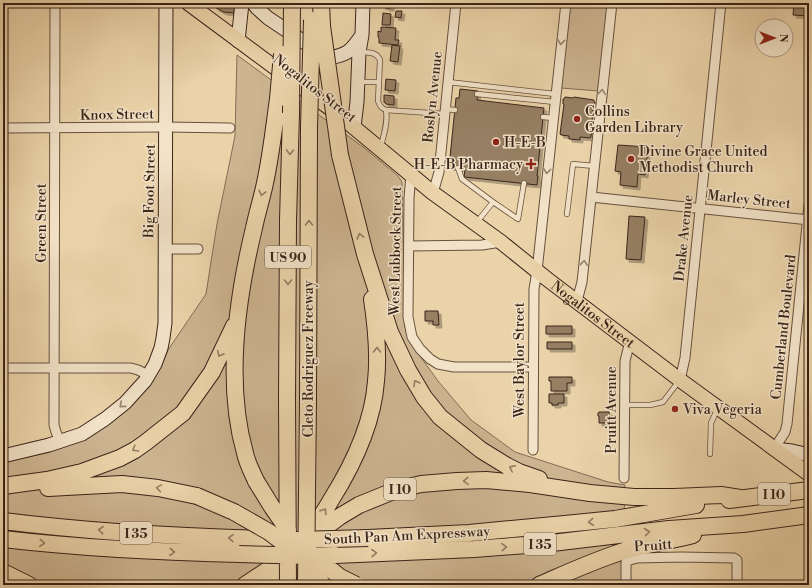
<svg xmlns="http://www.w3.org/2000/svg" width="812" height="588" viewBox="0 0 812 588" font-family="'Libre Bodoni',serif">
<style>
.green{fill:#cdb591;stroke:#846c56}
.building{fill:#967f64;stroke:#3a241a;filter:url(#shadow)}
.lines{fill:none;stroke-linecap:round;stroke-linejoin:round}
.lane-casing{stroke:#66503e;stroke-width:6}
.street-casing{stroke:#66503e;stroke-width:11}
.secondary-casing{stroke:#3a241a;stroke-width:15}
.primary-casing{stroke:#3a241a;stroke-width:16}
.highway-casing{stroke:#3a241a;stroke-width:18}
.lane{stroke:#f2e2c7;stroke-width:4.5}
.street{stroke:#f2e2c7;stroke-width:9}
.secondary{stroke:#f2e2c7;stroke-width:13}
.primary{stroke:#ebd3a9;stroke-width:14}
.highway{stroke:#ebd3a9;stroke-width:16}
.highway-bridge-casing{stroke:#3a241a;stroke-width:18;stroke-linecap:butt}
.highway-bridge{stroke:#ebd3a9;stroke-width:16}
.oneway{stroke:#968370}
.oneway2{stroke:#927c62}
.poi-dot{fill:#8f2418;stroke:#f2e2c7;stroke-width:1.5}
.labels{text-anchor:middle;stroke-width:3;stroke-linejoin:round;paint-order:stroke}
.shield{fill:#f2e2c7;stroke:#715d4e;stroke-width:1}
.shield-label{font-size:13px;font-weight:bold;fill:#3a241a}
.street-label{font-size:14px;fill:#3a241a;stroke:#f2e2c7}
.poi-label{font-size:14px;fill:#3a241a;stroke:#f2e2c7;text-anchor:start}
</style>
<defs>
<filter id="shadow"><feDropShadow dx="3" dy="3" stdDeviation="0" flood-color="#0004"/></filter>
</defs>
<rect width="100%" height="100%" fill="#ebd3a9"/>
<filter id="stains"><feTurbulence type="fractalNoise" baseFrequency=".005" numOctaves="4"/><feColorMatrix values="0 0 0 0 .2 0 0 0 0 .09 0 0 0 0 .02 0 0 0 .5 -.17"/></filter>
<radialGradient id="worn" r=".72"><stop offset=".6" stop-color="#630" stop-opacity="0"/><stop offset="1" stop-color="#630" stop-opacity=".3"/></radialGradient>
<!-- green -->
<path class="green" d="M570,3H608L599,91L561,88Z
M237,55L363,147L398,176L402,182L405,327L408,337L417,352L438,381L471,420L515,452L608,482L625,485L622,585L3,584V462L50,452L84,438L161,366L168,350L206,294L217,224L235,136Z"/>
<!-- building -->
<path class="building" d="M217,3H235L234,13L224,12L216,8Z
M383,3H392L391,8H386V7L382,6Z
M794,3L809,5V16L793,15Z
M396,11H402L401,18L395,17Z
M383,13L391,14L390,25H382Z
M381,27L396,28L395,40H399L398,45L379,43V38L378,37V31L381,32Z
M392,45L400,46L398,62L390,61Z
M386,79L396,80L395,91L385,90Z
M460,89L478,91L477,100L544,108L537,176H538L537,185L464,177L465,169L449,167L456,98H459Z
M384,95L394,96V105L386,104L384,102Z
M565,97L573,98L574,97L594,100V102H595L594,107H593L591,137L590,138L580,137V140L569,139V136L561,135L560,134L564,104H563V99H564Z
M618,145L648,147L645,175L638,174L637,187L620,185L621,172L615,171Z
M629,216L645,217L641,260L626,259Z
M425,311H438L439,325H433V321H425Z
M546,326H572V334H546Z
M547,342H572V349H547Z
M549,377H572V383H567V391H551V381H549Z
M549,394H564V403H558V405H552V403H549Z
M599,412H609L610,419H609V423H599V416H598V413Z"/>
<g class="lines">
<defs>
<path id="lane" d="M360,52C368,53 376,51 380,60L378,101C380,106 381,108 386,110L445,114
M359,82H379
M448,82L555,94
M477,94L555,102
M445,109L455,110
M543,117L553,118
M381,146C384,134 388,122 386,110
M458,168L462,179L493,202
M567,214L573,164L594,166
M477,222L493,202L518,219L524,183
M625,405H650L663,402L679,381
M710,454L711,423L717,410"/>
<path id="street" d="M55,3L54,425L56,432L60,442
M3,128L166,127L230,128
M411,174L409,198L408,317L412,337L420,349L430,359L438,364L454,367H533
M433,193L439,172L456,3
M591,197L809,220
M409,246L482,245L501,242
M165,249H198
M577,301L582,282L612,3
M3,368H131L138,370L148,375
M680,380L685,358L721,3
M774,449L785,432L787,424L809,205
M533,450L534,289L537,271L566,3
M624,478L625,361L630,341
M626,585V562L630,560L637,558L681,557L734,558L737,560V585"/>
<path id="secondary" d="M253,3L257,8L268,18L328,58C348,55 351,51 362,35
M238,41L242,3
M354,127L357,102L359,52L362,35L363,3
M774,449L792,451L809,455
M3,456L49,445L82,434L105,419L125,403L145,381L155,364L161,348L163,338L165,323L166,3"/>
<g id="primary">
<path id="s1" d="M188,3L339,115L433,193L501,242L547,279L680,380L809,474"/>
</g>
<path id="highway" d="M321,3L322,26
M340,155L365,254L390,332L408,370L424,397L440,417L481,450L507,466L519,472L539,479
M287,400L288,220L291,113
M308,402L309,127
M256,481C252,472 247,463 245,453C225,383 237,298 254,228C257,213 262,198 265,183C271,156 274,127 278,99
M3,486L47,480L82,472L120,458L135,450L145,443L183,413L212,372L234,326
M48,488L122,484L158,488L197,496
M729,500L809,490
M3,521C91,532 181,537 270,539
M306,534C310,529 315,525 318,520C323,514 327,507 331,500C353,465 373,423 376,381C379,354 376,326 372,299
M368,538L469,533L565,524L615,519L696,505
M3,539C81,548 160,552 239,554
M335,555L474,549L552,543L669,529L743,524L809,515
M3,572L29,585
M245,585L275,565L290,550
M273,585L279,577L323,529L339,517L359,505L396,490L421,484L457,481L486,480L530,484L590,493L634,497H674L721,495L740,498
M539,585C567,573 595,560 624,551C647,544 670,541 693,535"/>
</defs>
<!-- lane casing -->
<use href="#lane" class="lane-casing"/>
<!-- street casing -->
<use href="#street" class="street-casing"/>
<!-- secondary casing -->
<use href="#secondary" class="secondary-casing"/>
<!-- primary casing -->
<use href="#primary" class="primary-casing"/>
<!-- highway casing -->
<use href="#highway" class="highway-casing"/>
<!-- lane -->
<use href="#lane" class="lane"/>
<!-- street -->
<use href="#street" class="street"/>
<!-- secondary -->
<use href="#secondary" class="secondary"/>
<!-- primary -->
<use href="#primary" class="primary"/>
<!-- highway -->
<use href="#highway" class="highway"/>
<defs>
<path id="highway-bridge" d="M322,26L340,155
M278,99L282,54
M291,113L292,3
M309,127L312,20
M287,400L288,585
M256,481L272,507L288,530
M197,496L234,512L269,532L304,558L323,585
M297,540L368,538
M305,549L340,577L356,585
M239,554L317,556L335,555
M306,585L308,402"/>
</defs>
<!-- highway-bridge casing -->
<use href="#highway-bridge" class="highway-bridge-casing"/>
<!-- highway-bridge -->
<use href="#highway-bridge" class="highway-bridge"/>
</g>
<!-- one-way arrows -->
<defs><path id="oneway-chevron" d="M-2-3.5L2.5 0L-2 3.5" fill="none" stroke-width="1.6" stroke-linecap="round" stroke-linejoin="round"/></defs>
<g class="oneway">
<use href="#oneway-chevron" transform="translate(561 42) rotate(96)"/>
<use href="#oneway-chevron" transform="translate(602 92) rotate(-84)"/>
<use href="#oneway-chevron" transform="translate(547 171) rotate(96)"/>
<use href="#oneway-chevron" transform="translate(584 263) rotate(-84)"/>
<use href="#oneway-chevron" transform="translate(122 405) rotate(140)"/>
</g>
<g class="oneway2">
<use href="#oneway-chevron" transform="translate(290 152) rotate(91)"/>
<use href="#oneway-chevron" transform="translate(262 193) rotate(104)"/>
<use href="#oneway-chevron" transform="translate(309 223) rotate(-90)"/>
<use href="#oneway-chevron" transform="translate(360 236) rotate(-105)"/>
<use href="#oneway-chevron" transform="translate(288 282) rotate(90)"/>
<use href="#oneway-chevron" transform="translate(377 350) rotate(-90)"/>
<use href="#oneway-chevron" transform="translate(220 354) rotate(116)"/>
<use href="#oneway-chevron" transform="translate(416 383) rotate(-120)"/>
<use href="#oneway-chevron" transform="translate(135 449) rotate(149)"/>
<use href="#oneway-chevron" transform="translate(512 468) rotate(-153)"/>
<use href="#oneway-chevron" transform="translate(466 481) rotate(178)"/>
<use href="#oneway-chevron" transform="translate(159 488) rotate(-171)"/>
<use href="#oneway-chevron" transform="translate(324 511) rotate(-58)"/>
<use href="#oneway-chevron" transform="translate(591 522) rotate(174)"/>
<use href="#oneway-chevron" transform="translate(101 530) rotate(-175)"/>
<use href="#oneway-chevron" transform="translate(647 532) rotate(-7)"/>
<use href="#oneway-chevron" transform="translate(231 538) rotate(-179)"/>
<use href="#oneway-chevron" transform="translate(42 543) rotate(5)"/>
<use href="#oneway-chevron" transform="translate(504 547) rotate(-4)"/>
<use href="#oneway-chevron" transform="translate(172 552) rotate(3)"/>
<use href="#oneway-chevron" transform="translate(374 553) rotate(-2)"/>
</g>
<!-- markers -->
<g class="poi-dot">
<circle cx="577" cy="119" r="4"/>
<circle cx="496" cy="142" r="4"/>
<circle cx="631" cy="159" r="4"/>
<path d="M529 158h4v4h4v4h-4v4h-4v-4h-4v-4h4z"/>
<circle cx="675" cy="409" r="4"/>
</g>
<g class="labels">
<!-- shield labels -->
<g class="shield">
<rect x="265" y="246" width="46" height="22" rx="3"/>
<rect x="384" y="478" width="32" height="22" rx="3"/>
<rect x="758" y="483" width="32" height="22" rx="3"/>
<rect x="120" y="522" width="32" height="22" rx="3"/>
<rect x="524" y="533" width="32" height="22" rx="3"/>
</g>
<g class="shield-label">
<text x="288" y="262">US 90</text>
<text x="400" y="494">I 10</text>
<text x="774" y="499">I 10</text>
<text x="136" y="538">I 35</text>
<text x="540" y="549">I 35</text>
</g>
<!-- street labels -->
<g class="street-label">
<text transform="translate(315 88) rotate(38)" y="5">Nogalitos Street</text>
<text transform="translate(432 97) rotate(-84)" y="5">Roslyn Avenue</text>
<text transform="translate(117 114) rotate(-1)" y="5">Knox Street</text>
<text transform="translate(149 191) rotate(-89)" y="5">Big Foot Street</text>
<text transform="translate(749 199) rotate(6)" y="5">Marley Street</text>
<text transform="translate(41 223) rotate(-90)" y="5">Green Street</text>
<text transform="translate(683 238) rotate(-84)" y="5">Drake Avenue</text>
<text transform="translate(395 251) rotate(-89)" y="5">West Lubbock Street</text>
<text dy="5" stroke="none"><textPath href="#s1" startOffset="511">Nogalitos Street</textPath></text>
<text transform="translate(783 327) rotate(-84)" y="5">Cumberland Boulevard</text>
<text transform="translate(308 359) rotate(-90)" y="5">Cleto Rodriguez Freeway</text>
<text transform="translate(519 360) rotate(-90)" y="5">West Baylor Street</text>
<text transform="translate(611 410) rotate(-90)" y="5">Pruitt Avenue</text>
<text transform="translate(407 535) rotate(-3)" y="5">South Pan Am Expressway</text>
<text transform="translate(653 545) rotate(-4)" y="5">Pruitt</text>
</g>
<!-- poi labels -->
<g class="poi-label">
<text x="585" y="116">Collins<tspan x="585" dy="16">Garden Library</tspan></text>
<text x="504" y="147">H-E-B</text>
<text x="639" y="156">Divine Grace United<tspan x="639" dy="16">Methodist Church</tspan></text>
<text x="523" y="169" text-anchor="end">H-E-B Pharmacy</text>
<text x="683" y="414">Viva Vegeria</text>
</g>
</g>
<!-- margin -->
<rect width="812" height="588" fill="none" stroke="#ebd3a9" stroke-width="16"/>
<rect x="4" y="4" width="804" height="580" fill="none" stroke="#3a241a" stroke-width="2"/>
<rect x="8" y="8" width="796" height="572" fill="none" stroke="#3a241a"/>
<!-- north arrow -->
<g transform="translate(774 38) rotate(90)"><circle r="19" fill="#f2e2c7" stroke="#a89682"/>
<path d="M0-3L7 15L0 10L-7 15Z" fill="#8f2418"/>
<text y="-6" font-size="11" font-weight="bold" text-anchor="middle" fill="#3a241a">N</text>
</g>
<rect width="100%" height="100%" filter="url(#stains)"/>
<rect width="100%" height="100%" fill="url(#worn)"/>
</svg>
